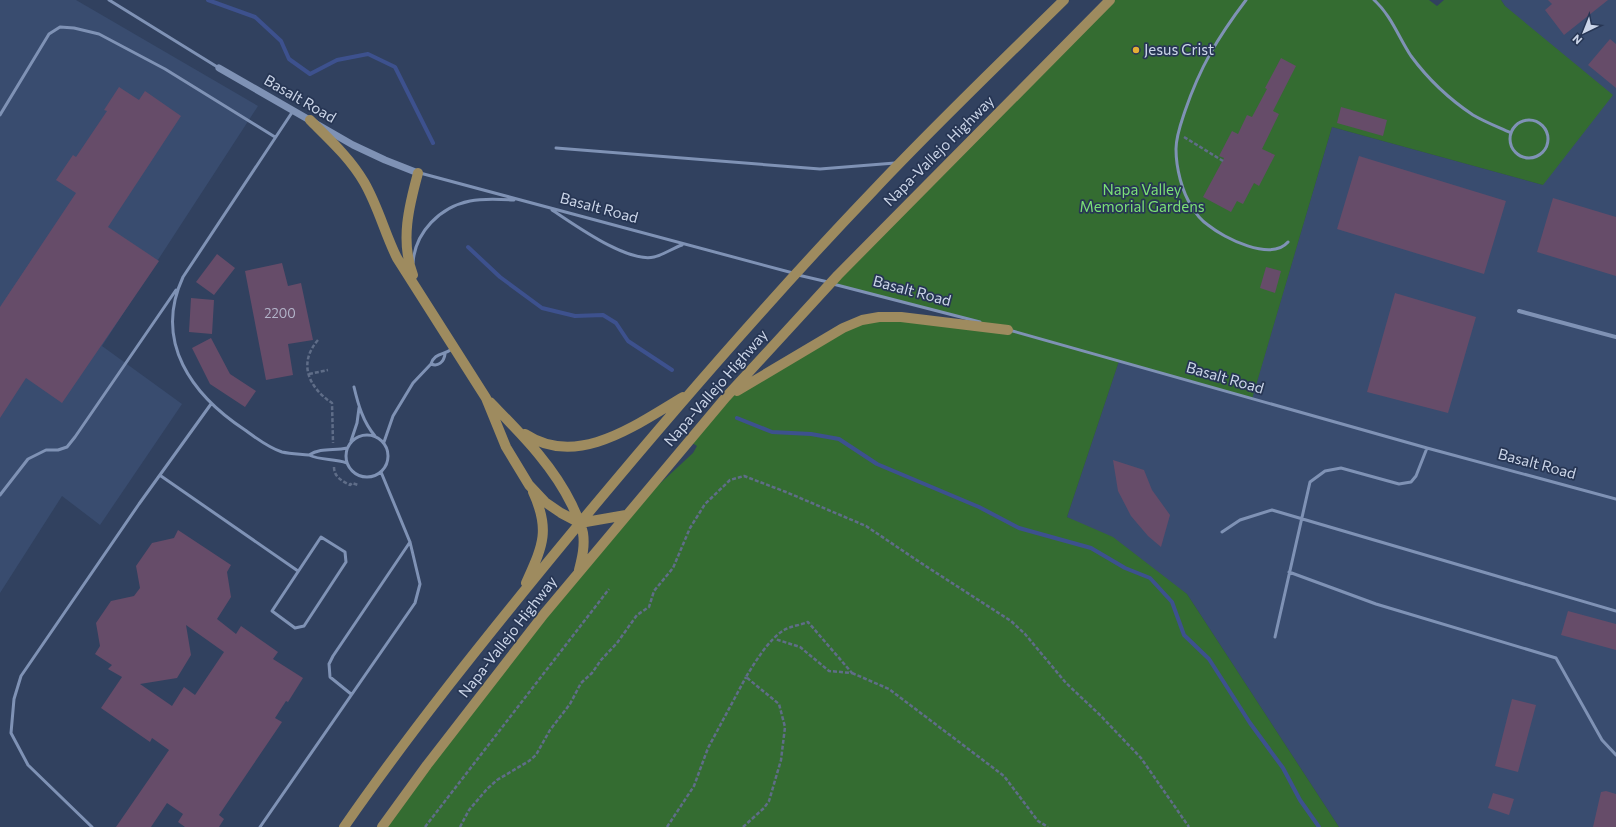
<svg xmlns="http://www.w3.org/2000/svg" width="1616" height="827" viewBox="0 0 1616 827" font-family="Commissioner,sans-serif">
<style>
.built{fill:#394c6f}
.green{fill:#346c31}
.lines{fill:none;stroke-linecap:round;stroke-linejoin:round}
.stream{stroke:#3d518e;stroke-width:4}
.building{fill:#664c69;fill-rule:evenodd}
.path{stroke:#5f6d88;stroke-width:2.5;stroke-dasharray:4 2;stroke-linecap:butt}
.service{stroke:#7f92b5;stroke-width:3}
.minor{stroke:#7f92b5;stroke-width:4}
.tertiary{stroke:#7f92b5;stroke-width:7}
.primary{stroke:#9e8b5f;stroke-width:10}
.poi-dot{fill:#e4ae35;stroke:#273654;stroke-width:1.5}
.labels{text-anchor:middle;stroke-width:3.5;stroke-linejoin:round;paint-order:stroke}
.number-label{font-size:13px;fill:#b2b3c8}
.poi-label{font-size:15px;fill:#cbd5e8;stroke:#273654;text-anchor:start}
.street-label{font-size:15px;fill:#cbd5e8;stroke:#273654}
.park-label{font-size:15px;fill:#7ce076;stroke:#273654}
</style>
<rect width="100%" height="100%" fill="#31415f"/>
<!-- built -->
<path class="built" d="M0,0H76L258,106L102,346L182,404L100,525L62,496L0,593Z
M1501,0H1616V827H1339L1187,594L1067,517L1119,361L1252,398L1332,127L1543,185L1505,6Z"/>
<!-- green -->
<path class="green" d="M1110,0H1429L1437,6L1444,0H1501L1505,6L1613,95L1543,185L1332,127L1252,399L1119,361L1067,517L1113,537L1187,594L1339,827H382L626,515L693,453L697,446L689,441L726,397L843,328L879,317L1004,329L833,284Z"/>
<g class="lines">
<!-- stream -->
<path class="stream" d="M208,0L255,17L281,41L289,59L310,74L337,60L368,54L395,67L433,143
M468,247L500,277L542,308L575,316L603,315L616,323L628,341L672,370
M737,418L772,432L811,434L839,439L877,464L979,507L1019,528L1091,548L1125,568L1150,578L1172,602L1184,635L1209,659L1250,723L1283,768L1300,800L1319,827"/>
</g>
<!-- building -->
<path class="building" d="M1548,0H1608L1564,35L1545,10L1552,4Z
M1610,39L1616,44V88L1588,65Z
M1281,58L1296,66L1273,111L1279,114L1262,149L1275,155L1259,186L1254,183L1243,204L1237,201L1231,212L1203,197L1224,158L1219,156L1232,131L1238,134L1247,115L1252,117L1267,89L1265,88Z
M119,87L139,100L145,91L181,116L108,227L159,261L62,403L26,378L0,418V307L76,193L56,180L73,155L76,157L107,111L104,110Z
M1341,107L1387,120L1383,136L1337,123Z
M1359,156L1506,201L1484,274L1337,229Z
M1553,198L1616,217V276L1537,252Z
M217,254L235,268L214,295L196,282Z
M282,263L288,286L301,283L313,340L288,344L293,375L266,380L245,271Z
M1266,267L1281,271L1275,293L1260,288Z
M1395,293L1476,317L1448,413L1367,392Z
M191,298L214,300L212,334L189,332Z
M211,338L230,374L256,391L245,407L210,384L192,348Z
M1113,460L1144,470L1152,490L1170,515L1161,547L1148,536L1131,516L1118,491Z
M178,530L231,565L227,572L231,597L217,619L236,634L241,626L278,652L273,659L303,678L288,702L286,701L275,718L282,722L219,815L224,819L219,827H185L178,822L183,814L167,803L151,827H116L169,750L152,738L150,742L101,708L122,677L108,669L112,665L95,654L100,646L96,623L111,601L134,596L140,588L136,566L152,543L174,538ZM186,625L224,652L195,695L184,687L172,706L140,684L177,678L191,655Z
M1568,611L1616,624V650L1561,635Z
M1512,699L1536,705L1518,772L1495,766Z
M1606,791L1616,794V827H1593L1601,792Z
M1493,793L1514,799L1509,815L1488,808Z"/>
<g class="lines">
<!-- path -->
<path class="path" d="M1184,137L1223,161
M318,340C298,363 308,387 332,403L333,443
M309,374L328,370
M334,467C334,477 342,481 350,485L352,483L358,485
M852,673L889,689L1004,776L1038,821L1048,827
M425,827L609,589
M460,827L469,810L487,789L497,780L529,761L536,755L550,730L570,704L581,683L592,673L601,660L617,643L637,615L649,607L654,591L673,568L690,528L705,504L730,480L744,476L786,492L866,526L921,563L1011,621L1025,634L1066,683L1100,715L1141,758L1189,827
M667,827L694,786L708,748L746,677
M743,827L764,808L769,801L781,760L785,727L779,704L746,677C755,662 769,639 784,630C791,626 801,625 808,622L852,673L829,671L800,647L775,639"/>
<!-- service -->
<path class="service" d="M109,0L219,68
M1246,0C1218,37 1200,67 1185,111C1181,123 1176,136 1176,149C1176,168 1182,192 1192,207C1196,214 1202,221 1208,225C1224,238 1271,262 1288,242
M1374,0C1391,15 1399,38 1411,56C1428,79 1449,99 1473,115C1485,122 1498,127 1511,133
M293,111L183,277C153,342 192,395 245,430C256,438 269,448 282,452C291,454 301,454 309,455
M0,115L49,34L60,27L74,28L99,34L165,69L275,137
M1510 139a19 19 0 1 1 38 0a19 19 0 1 1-38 0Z
M556,148L820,169L895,163
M420,173L793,273
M552,210C575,225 627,263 654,257C663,255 673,248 682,245
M413,263C415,232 440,207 470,201C484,198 499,199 514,200
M798,275L828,282
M833,284L980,322
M1009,330L1427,448L1616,499
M445,354C444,362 438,367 431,364C434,353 444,355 452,349
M354,387C358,404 363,422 375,436
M346 456a21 21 0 1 1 42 0a21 21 0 1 1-42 0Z
M351,441L357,423L359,408
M384,442L393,416L413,383L431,364
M347,463C333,458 322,461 309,455C321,447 334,451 347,448
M161,476L298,571
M0,495L28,459L46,450H58L67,447L75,437L176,290
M1222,532L1240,520L1272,510L1616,611
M321,537L345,552L346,562L304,626L295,628L272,611Z
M1289,572L1376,604L1556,658L1602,740L1616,755
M1275,637L1310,482L1325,471L1341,468L1399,484L1411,482L1416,476L1427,448
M351,694L330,677L329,664L333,656L410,542
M92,827L28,765L11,733L14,699L21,676L139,504L211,404
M260,827L415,603L420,584L410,542L381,472"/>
<!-- minor -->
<path class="minor" d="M1519,311L1616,337"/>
<!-- tertiary -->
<path class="tertiary" d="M219,68L353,145L385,160L418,173"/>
<!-- primary -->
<path class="primary" d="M310,120C329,139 350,158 364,182C378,206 385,234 397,258L486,398L506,447L529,485L545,502L561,513L580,523L626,515
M413,275C400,241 409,206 418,173
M737,391L843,328L862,320L879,317H901L1008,330
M490,402C521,434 552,464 572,505C576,514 581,523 583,533C585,546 582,558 579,570
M525,434C578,469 637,424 683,397
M526,583C542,547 551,531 533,492
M344,827C410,732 483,641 556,552C658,428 762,307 873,191C934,126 1000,63 1064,0
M382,827L427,765L544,614L726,397L838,275L1110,0"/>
</g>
<!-- markers -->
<circle class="poi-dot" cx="1136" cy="50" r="4"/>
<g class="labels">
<!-- number labels -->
<g class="number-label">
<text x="280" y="318">2200</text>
</g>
<!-- poi labels -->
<g class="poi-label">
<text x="1144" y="55">Jesus Crist</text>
</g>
<!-- street labels -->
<g class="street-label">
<text transform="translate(300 99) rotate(30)" y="5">Basalt Road</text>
<text transform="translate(939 151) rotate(-45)" y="5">Napa-Vallejo Highway</text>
<text transform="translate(599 208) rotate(15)" y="5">Basalt Road</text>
<text transform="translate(912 291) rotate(15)" y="5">Basalt Road</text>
<text transform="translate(1225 378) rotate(16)" y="5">Basalt Road</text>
<text transform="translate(716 388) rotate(-49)" y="5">Napa-Vallejo Highway</text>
<text transform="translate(1537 464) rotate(15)" y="5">Basalt Road</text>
<text transform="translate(508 637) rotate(-52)" y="5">Napa-Vallejo Highway</text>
</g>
<!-- park labels -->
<g class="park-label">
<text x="1142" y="195">Napa Valley<tspan x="1142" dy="17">Memorial Gardens</tspan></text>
</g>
</g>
<!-- north arrow -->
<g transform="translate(1584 32) rotate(223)" stroke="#273654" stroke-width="3" paint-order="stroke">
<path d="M0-3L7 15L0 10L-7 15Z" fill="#cbd5e8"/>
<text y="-6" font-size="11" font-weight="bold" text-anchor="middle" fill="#cbd5e8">N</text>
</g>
</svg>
